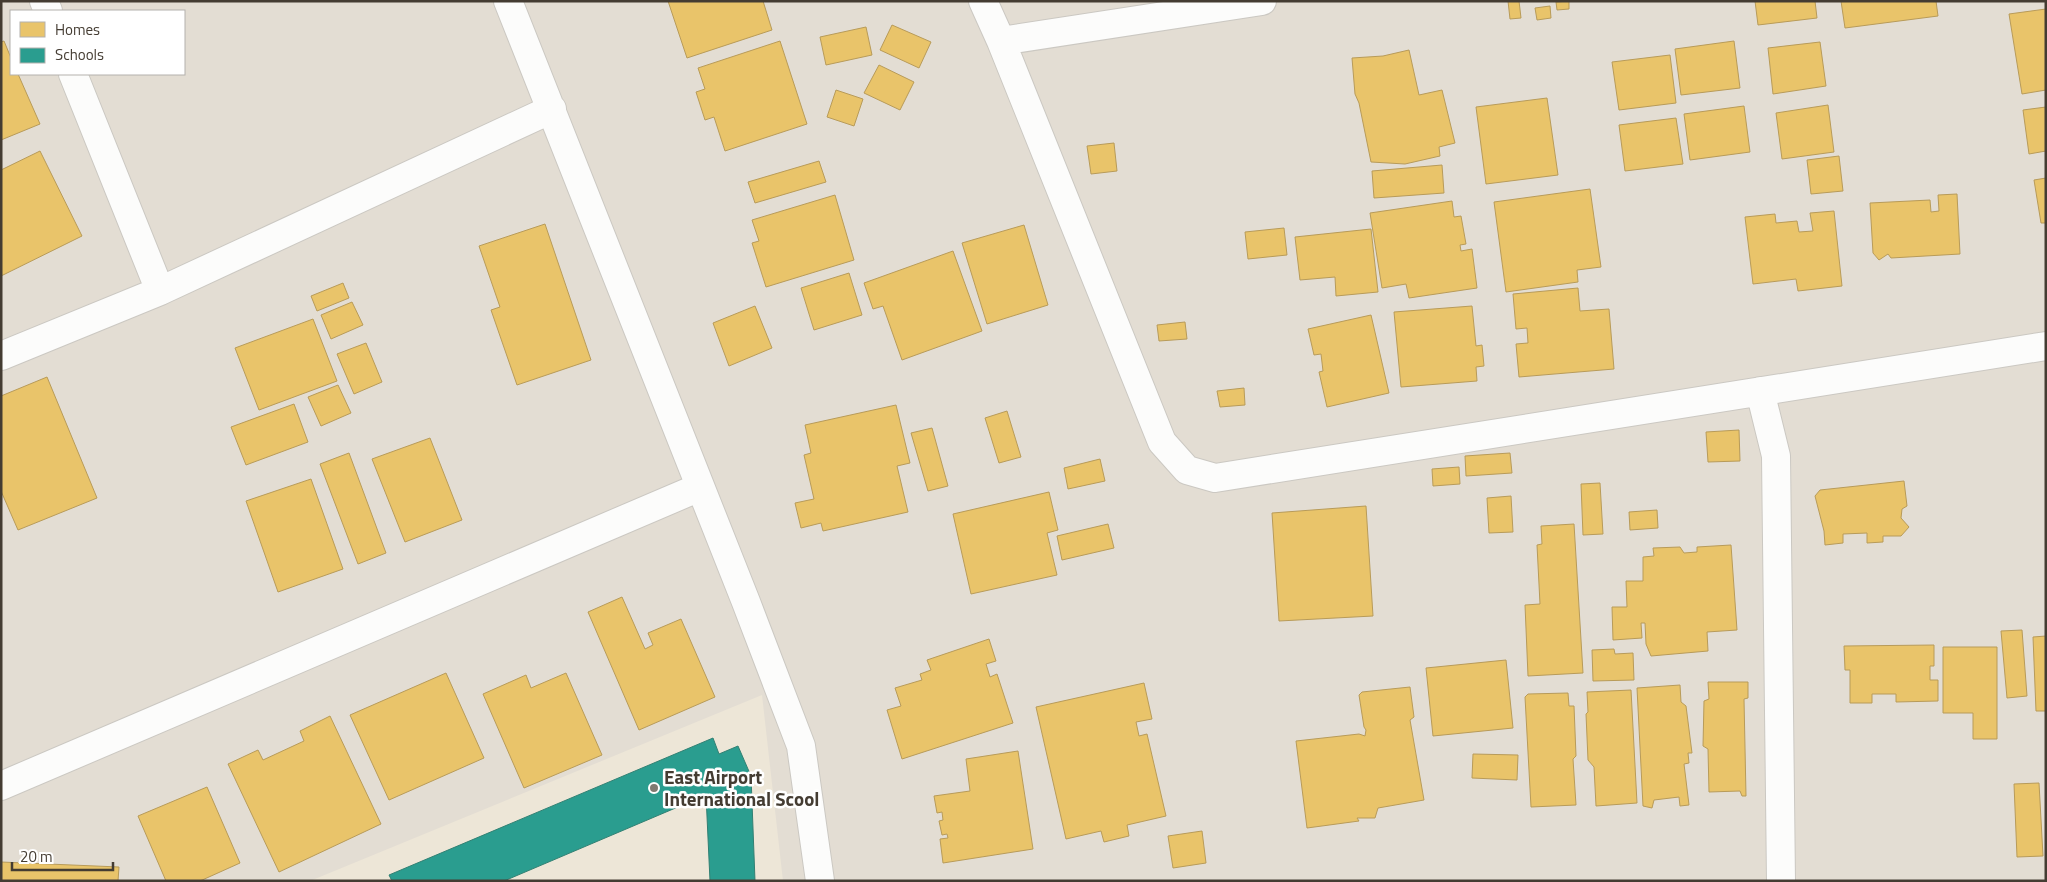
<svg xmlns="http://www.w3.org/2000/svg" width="2047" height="882" viewBox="0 0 2047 882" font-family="'Titillium Web',sans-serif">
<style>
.residential{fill:#e3ddd3;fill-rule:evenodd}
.education{fill:#ede6d7}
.homes{fill:#e9c46a;stroke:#b89b59}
.schools{fill:#2a9d8f;stroke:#328073}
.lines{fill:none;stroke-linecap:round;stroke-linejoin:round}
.street-casing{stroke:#cbc8c2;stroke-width:30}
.street{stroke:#fcfcfb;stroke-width:28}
.poi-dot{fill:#807a71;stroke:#fff;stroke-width:2}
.labels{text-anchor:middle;stroke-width:5;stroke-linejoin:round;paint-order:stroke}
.poi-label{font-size:19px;font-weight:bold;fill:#443c32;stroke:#fff;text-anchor:start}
</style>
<rect width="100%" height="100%" fill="#eeece6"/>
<!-- residential -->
<path class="residential" d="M1,1H2046V881H1ZM11,11H184V74H11Z"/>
<!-- education -->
<path class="education" d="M762,695L783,881H310Z"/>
<!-- homes -->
<path class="homes" d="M668,1H763L772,30L687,58Z
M1508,1H1519L1521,18L1510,19Z
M1569,1V9L1557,10L1556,2Z
M1755,1H1815L1817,18L1758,25Z
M1841,1H1936L1938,16L1845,28Z
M1550,6L1551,18L1537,20L1535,8Z
M2046,9V90L2022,94L2009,14Z
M892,25L931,42L919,68L880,50Z
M866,27L872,55L826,65L820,37Z
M4,41L11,58V74H18L40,124L1,140V42Z
M780,41L807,124L725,151L714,117L705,120L696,92L705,89L698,68Z
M1734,41L1740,88L1681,95L1675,49Z
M1820,42L1826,86L1773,94L1768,48Z
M1409,50L1419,95L1442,90L1455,143L1439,147L1440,156L1405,164L1371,162L1359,103L1355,94L1352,58L1383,56Z
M1670,55L1676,103L1619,110L1612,62Z
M879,65L914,82L900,110L864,93Z
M836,90L863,99L854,126L827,117Z
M1547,98L1558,175L1486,184L1476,107Z
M1828,105L1834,152L1782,159L1776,113Z
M1744,106L1750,152L1690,160L1684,114Z
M2046,107V151L2029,154L2023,110Z
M1676,118L1683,164L1625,171L1619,125Z
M1114,143L1117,171L1091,174L1087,146Z
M40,151L82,236L1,276V170Z
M1839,156L1843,191L1811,194L1807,160Z
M819,161L826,182L755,203L748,182Z
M1442,165L1444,193L1374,198L1372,171Z
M2046,178V223H2041L2034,180Z
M1590,189L1601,267L1577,270L1578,282L1506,292L1494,202Z
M1957,194L1960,254L1891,258L1888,254L1879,260L1873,253L1870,203L1930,200L1931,212L1939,211L1938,195Z
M835,195L854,260L766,287L752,243L759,241L752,220Z
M1452,201L1454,217L1461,216L1466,244L1460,245L1461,251L1472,249L1477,288L1409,298L1406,284L1382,288L1370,213Z
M1834,211L1842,286L1798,291L1796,279L1753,284L1745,217L1775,214L1776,223L1797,221L1799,232L1813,231L1810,213Z
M545,224L591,360L517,385L491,310L500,307L479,246Z
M1024,225L1048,305L987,324L962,243Z
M1284,228L1287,255L1248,259L1245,232Z
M1371,229L1378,292L1336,296L1335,277L1300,280L1295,237Z
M953,251L982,331L902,360L883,306L873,309L864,283Z
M849,273L862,315L814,330L801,288Z
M343,283L349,298L317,311L311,296Z
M1578,288L1580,311L1609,309L1614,369L1519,377L1516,344L1528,343L1527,328L1516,329L1513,294Z
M352,302L363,325L331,339L321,315Z
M755,306L772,348L729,366L713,323Z
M1472,306L1476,346L1482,345L1484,366L1476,367L1477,381L1401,387L1394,312Z
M1371,315L1389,393L1327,407L1319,372L1323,371L1321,354L1314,355L1308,329Z
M313,319L337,381L259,410L235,348Z
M1185,322L1187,339L1159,341L1157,325Z
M366,343L382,382L354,394L337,354Z
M47,377L97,498L18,530L1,491V396Z
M338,385L351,413L321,426L308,397Z
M1244,388L1245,405L1220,407L1217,391Z
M294,404L308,442L246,465L231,427Z
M896,405L910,463L897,466L908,512L823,531L821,523L801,528L795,503L814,499L804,455L811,453L805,425Z
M1007,411L1021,457L999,463L985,418Z
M932,428L948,486L928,491L911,433Z
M1739,430L1740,461L1708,462L1706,432Z
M430,438L462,520L405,542L372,459Z
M349,453L386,553L358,564L320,464Z
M1510,453L1512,473L1466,476L1465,456Z
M1100,459L1105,481L1068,489L1064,468Z
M1459,467L1460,484L1433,486L1432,469Z
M311,479L343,569L278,592L246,501Z
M1904,481L1907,506L1902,509L1901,518L1909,527L1901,536H1883V542L1867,543V533L1843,534V543L1825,545L1824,531L1815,496L1820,490Z
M1600,483L1603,534L1583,535L1581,484Z
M1049,492L1058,530L1047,533L1057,575L971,594L953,514Z
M1511,496L1513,532L1489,533L1487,498Z
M1366,506L1373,616L1279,621L1272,513Z
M1657,510L1658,528L1630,530L1629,512Z
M1108,524L1114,548L1062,560L1057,536Z
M1574,524L1583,673L1528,676L1525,605L1540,604L1537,545L1542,544L1541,526Z
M1731,545L1737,630L1707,632L1708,651L1651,656L1646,644L1645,623H1641L1642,638L1613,640L1612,607H1627L1626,581H1643V557L1654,556L1653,548L1680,547L1684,553L1697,552V547Z
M622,597L645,649L653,645L648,633L681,619L715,697L639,730L588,612Z
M2022,630L2027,696L2007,698L2001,631Z
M2046,636V711H2036L2033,637Z
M989,639L996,661L986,664L990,677L997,674L1013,723L902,759L887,710L901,706L895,688L922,680L920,674L931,670L927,660Z
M1934,645V666H1930V680H1938V701L1896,702V694H1872V703H1850V670H1845L1844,646Z
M1943,647H1997V739H1973V713H1943Z
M1614,649L1615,654L1633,653L1634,680L1593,681L1592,650Z
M1506,660L1513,728L1433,736L1426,668Z
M446,673L484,758L389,800L350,715Z
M566,673L602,755L524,788L483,694L526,675L531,688Z
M1708,682H1748V698L1744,699L1746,796H1742L1740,791L1709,792L1708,749L1703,746L1704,701L1709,699Z
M1144,683L1152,719L1136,722L1139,736L1147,734L1166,816L1127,825L1129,836L1104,842L1101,831L1066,839L1036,707Z
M1680,685L1681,702L1686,706L1692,753H1688L1689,763L1684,764L1689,805L1680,806L1679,797L1654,800L1652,808L1643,806L1637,688Z
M1410,687L1414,717L1410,720L1424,800L1378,808L1375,818H1357L1359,821L1307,828L1296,741L1359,734L1365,736L1366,730L1364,727L1359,695L1362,692Z
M1631,690L1637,803L1596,806L1594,767L1588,760L1586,714L1588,712L1587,692Z
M1568,693L1569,706H1574L1576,756L1573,759L1576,805L1531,807L1525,697L1528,694Z
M330,716L381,824L279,872L228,764L258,750L263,760L304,741L300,731Z
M1018,751L1033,849L943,863L940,839L948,838L947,834L942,835L939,821L943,820L942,812L937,813L934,796L970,791L966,759Z
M1473,754L1518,755L1517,780L1472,778Z
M2039,783L2043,856L2017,857L2014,784Z
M207,787L240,863L200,881H166L138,816Z
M1202,831L1206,863L1173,868L1168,836Z
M1,862L119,867L118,881H1Z"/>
<!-- schools -->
<path class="schools" d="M713,738L719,754L738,746L751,776L755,881H710L706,795L504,881H392L389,875Z"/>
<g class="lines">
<defs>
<path id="street" d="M44,1L48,11
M508,1L746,602L801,746L820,881
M983,1L1001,41L1162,442L1187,470L1215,478L2046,346
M1001,41L1262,1
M73,74L160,291
M1,356L160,291L552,109
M1760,391L1776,456L1781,881
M1,786L700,487"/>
</defs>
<!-- street casing -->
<use href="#street" class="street-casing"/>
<!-- street -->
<use href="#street" class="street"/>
</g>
<!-- markers -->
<circle class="poi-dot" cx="654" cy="788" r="5"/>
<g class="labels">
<!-- poi labels -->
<g class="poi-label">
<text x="664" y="784">East Airport<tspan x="664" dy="22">International Scool</tspan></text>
</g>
</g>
<!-- border -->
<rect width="2047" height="882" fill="none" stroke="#443c32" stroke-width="5"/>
<!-- legend -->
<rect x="10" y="10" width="175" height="65" fill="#ffffff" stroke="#b4b1ad"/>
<rect x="20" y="22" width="25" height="15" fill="#e9c46a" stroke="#b4b1ad"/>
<text x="55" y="35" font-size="15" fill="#443c32">Homes</text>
<rect x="20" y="48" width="25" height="15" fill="#2a9d8f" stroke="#b4b1ad"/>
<text x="55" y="60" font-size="15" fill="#443c32">Schools</text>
<!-- scale -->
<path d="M12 862v8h101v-8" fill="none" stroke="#443c32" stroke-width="2.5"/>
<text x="20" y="862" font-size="15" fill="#443c32" stroke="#ffffff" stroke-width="4" paint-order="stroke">20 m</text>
</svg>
